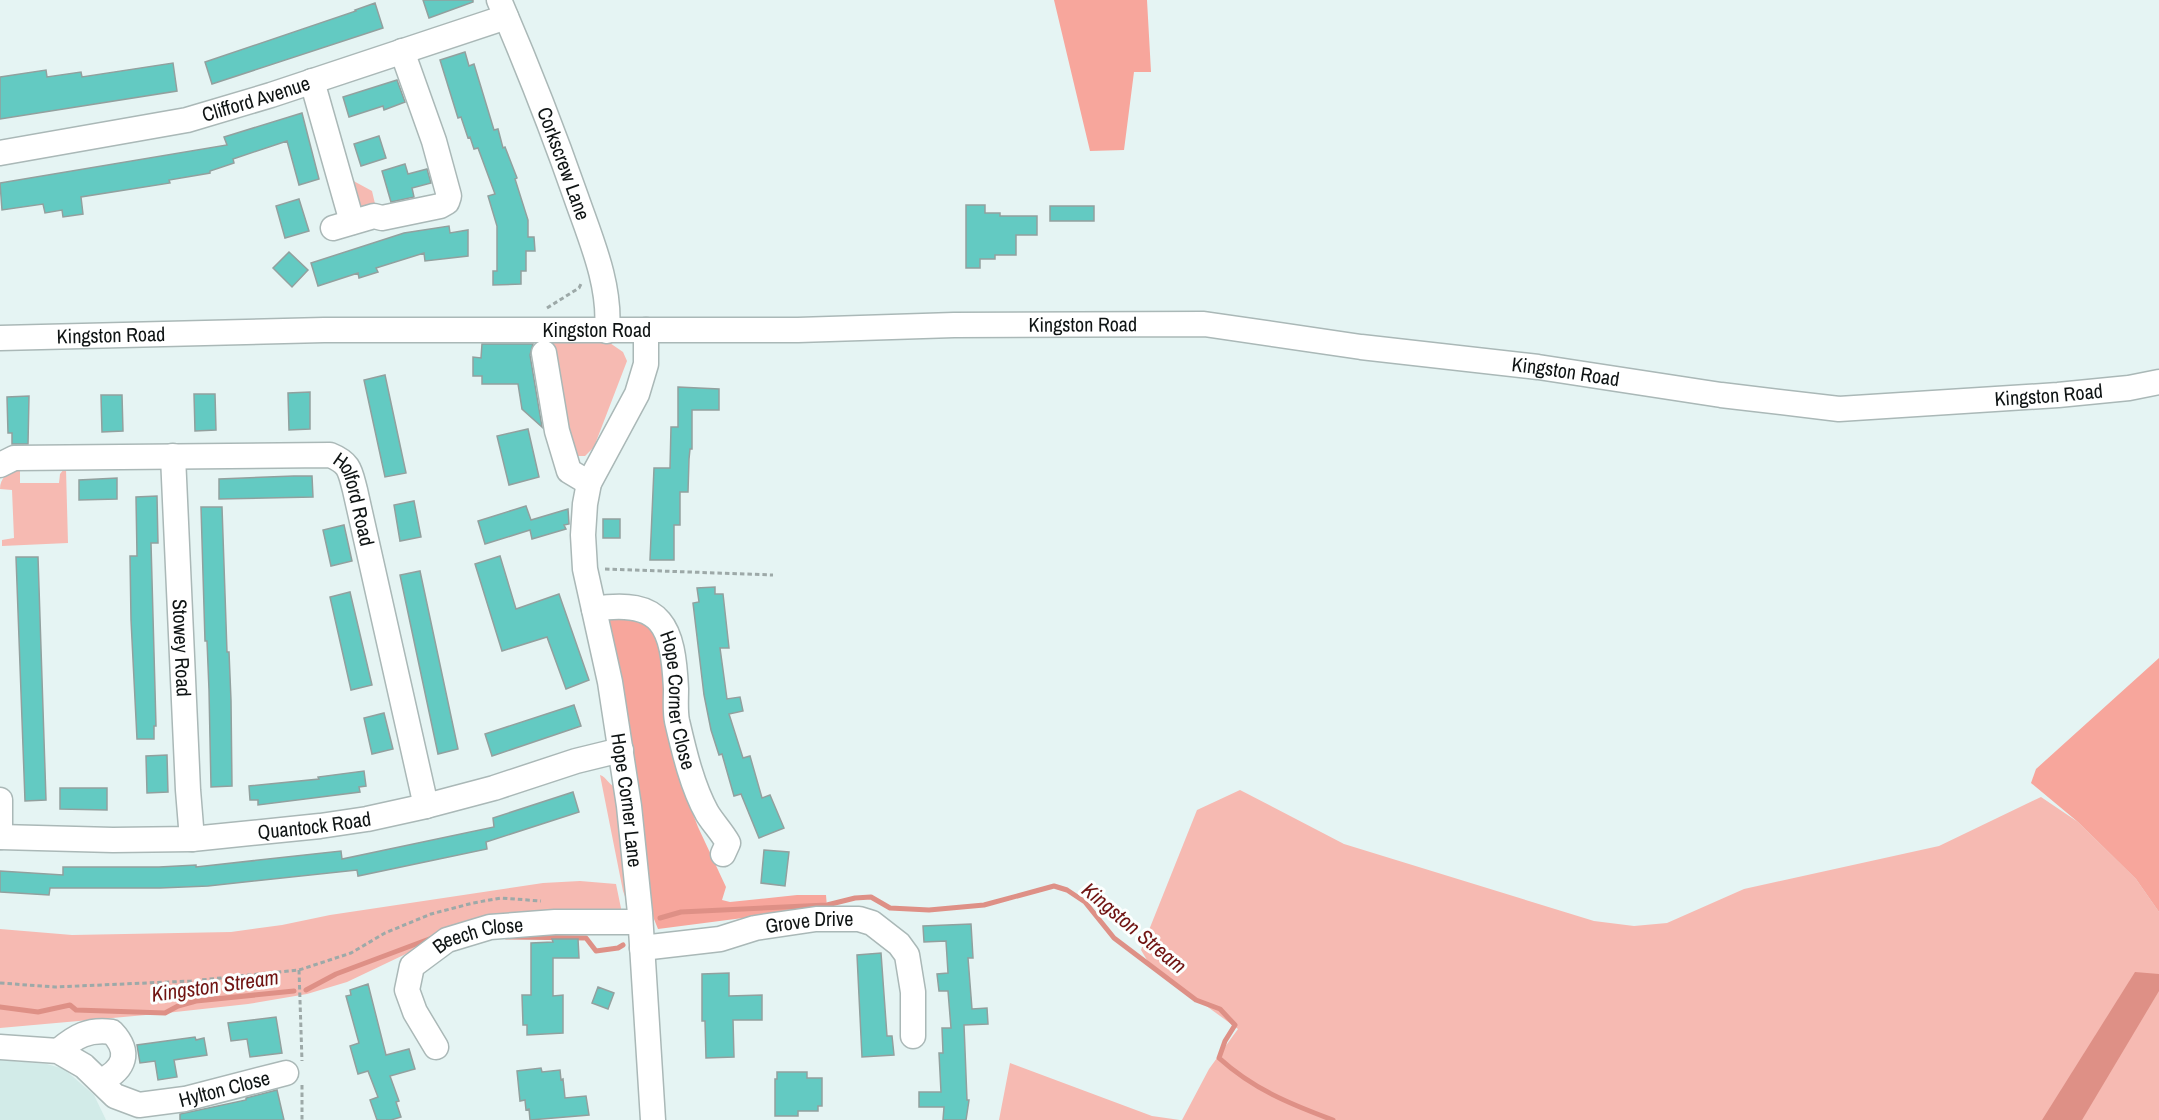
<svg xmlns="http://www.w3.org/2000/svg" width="2159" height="1120" viewBox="0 0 2159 1120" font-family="'Archivo Narrow',sans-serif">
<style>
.built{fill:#d2ebe8}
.green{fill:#f6bab2}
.forest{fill:#f7a69c}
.water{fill:#de9086}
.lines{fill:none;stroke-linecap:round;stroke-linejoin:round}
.stream{stroke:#de9086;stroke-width:5}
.building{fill:#63cac2;stroke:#92a09e;stroke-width:1.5}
.minor-casing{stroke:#aab8b7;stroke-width:27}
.path{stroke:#9da9a8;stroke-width:3;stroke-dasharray:4.5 3;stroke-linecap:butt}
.minor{stroke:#fff;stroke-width:24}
.labels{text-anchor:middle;stroke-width:6;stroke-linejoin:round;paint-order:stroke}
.street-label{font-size:20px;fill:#0f1414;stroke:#fcfffe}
.water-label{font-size:21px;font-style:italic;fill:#701412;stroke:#fcfffe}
</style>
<rect width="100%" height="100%" fill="#e5f4f3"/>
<!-- built -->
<path class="built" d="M0,1060L47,1064L64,1069L94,1095L106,1120H0Z"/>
<!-- green -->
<path class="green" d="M348,178L372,191L376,208C351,208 355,200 348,178Z
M550,340L607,341L623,352L627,361L594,447L585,456H578L569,452L565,437Z
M64,469H66L68,543L2,546V540L14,538L12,490L0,489C0,478 8,470 20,470V483H59L60,474Z
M600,775C607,777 608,785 616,787L627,902L623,891Z
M1240,790L1344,844L1594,921L1634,926L1667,923L1744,889L1939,846L2041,797L2078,822L2136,879L2159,912V1120H1182L1209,1069L1238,1029L1150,965L1141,950L1197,810Z
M580,881L616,884L623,918L481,922L410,952L347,982L307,994L248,1004L157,1014L0,1028V929L72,935L231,932L282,925L330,915L543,883Z
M1010,1063L1152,1116L1180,1120H999Z"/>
<!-- forest -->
<path class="forest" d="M1054,0H1147L1151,72H1134L1124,150L1090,151Z
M628,614L650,627L661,650L686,796L698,827L726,887L722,900L730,902L797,895H826L827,907L658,929L652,914L607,616Z
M2159,658V912L2136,879L2078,822L2031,783L2036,769Z"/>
<!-- water -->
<path class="water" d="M2135,972L2159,974V991L2082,1120H2042Z"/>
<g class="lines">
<!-- stream -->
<path class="stream" d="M660,918L681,912L827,905L855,898L871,897L890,908L929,910L984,905L1054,886L1067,890L1085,902L1114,938L1196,1000L1220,1009L1235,1025L1225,1041L1219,1058C1253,1089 1290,1104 1333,1120
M506,937L586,938L596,951L618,948L623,945
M306,990L336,974L432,938
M0,1007L38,1012L70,1005L76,1010L165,1013L178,1006L196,1001L294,991"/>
</g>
<!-- building -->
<path class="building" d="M423,0H473V2L429,18Z
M375,3L383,28L212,84L205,62L356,11L355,10Z
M465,52L469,66L474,64L494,130L498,129L503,148L505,147L517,178L515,179L528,220V237H534L535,251H526V271H521V284L493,285V271H497V226L488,196L495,194L478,148L474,149L470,137L468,138L461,117L458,118L440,60Z
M173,63L177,91L0,119V77L46,70L47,77L81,72L82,77Z
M397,80L405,102L384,110L383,106L349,117L343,97Z
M302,113L319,179L299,185L287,141L233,159L234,163L210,171V173L169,180L170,183L81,197L83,214L63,217L62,210L45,213L43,204L2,210L0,183L227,145L224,137Z
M379,136L386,158L361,166L354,144Z
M405,164L408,174L427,169L431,183L412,188L414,197L391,202L382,171Z
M299,199L309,231L285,238L276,206Z
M966,205H985V213H1000V216H1037V235H1016V255H995V259H980V268H966Z
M1050,206H1094V221H1050Z
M449,226L450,233L468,230V256L425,261L424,253L376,268L378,272L359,278L358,273L318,286L311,263L404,233Z
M289,252L308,270L292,287L273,268Z
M482,344H533L530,355L542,427L522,409L518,384H482V376H473V357L481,358Z
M385,375L406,473L385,477L364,380Z
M678,387L719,389V410H692V449H690L689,459L688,492H680V525H674V560H650L654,468H670L671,427H678Z
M310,392V429L289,430L288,393Z
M194,394H215L216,430L195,431Z
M101,395H122L123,431L102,432Z
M29,396L28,444H12V433H8L7,397Z
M528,429L539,477L509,485L497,436Z
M294,476H312L313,497L219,499V479Z
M117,478V499L79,500V480Z
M157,496L158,543H151L156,726H154V739H137L131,620L130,556H137L136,497Z
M414,501L421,537L400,541L394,505Z
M526,506L531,520L568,509L569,524L564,525L566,529L532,539L530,530L485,544L478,521Z
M201,507H222L227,652H229L231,700L232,786L211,787L209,690L207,641H205Z
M603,519H620V538H603Z
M344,525L352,561L331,566L323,530Z
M500,556L516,609L559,594L589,680L566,689L547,637L502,651L475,564Z
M16,557H38L46,800L25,801Z
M420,571L458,749L438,754L400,575Z
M715,587V594H723L729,648H720L727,699L740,697L743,711L729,714L743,758L750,756L762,798L770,795L784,828L759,838L741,794L734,796L722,754L719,755L711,730L704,695L693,603L699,602L697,588Z
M350,592L372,685L351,690L330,597Z
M574,705L581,726L492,756L485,734Z
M384,713L393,749L372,754L364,718Z
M167,755L168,792L147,793L146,756Z
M364,771L366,786L359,787L360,792L258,805V800H250L249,786L319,779L318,777Z
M60,788H107V810L60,809Z
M573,792L579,812L486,842L487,849L358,876L357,870L208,886L160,888H50L49,895L0,892V871L63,875V867H159L196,865V867L341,851L342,859L494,827L493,818Z
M764,850L789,852L785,886L761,883Z
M971,924L973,958H968L972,1009L987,1008L988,1024L964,1025L967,1100H969L966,1120H943L944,1107H919V1092H941L939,1053H943L942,1028H951L948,991H939L937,974L948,973L946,941L924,942L923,926Z
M552,939H578L579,958H553V996L563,995V1033L527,1035V1025H523L522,995H531V943L553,942Z
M881,953L887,1036H892L894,1055L862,1057L857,955Z
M729,973V996L762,995V1020H733L734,1057L706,1058L705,1021H702V974Z
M368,984L386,1055L409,1049L415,1069L390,1076L399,1101L396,1102L401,1117L391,1120H377L370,1100L378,1097L368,1071L358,1074L350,1046L359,1043L346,996L351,995L350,990Z
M598,987L614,993L608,1009L592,1003Z
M276,1017L282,1053L250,1057L247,1039L231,1041L228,1023Z
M195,1037L196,1040L204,1038L207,1055L174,1060L177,1077L158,1080L155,1061L140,1063L137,1045Z
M541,1068L542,1072L560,1070L561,1080L563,1079L565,1098L586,1096L589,1115L530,1120L529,1109L526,1110L525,1100L520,1101L517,1071Z
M777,1072H807V1078H822V1106H818V1111H798V1116H775V1079H777Z
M277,1090L284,1120H180V1114L246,1100V1098Z"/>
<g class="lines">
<defs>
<g id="minor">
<path id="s1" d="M499,0C527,65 553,131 576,197C591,240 611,285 607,331"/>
<path d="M312,81L352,222"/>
<path id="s2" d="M0,153L187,120L271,95L506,17"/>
<path d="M333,228L374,216L382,218L440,206L447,202L449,196L434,141L402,51"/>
<path id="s3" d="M646,330V364L637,394L589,483L585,504L583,535L585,569L610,682L629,806L640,913L653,1120"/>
<path id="s4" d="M0,338L324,330H798L954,325L1204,324L1361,347L1538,367L1721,395L1839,409L2058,395L2129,388L2159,382"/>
<path d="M544,353L557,431L569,471L589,483"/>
<path id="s5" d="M173,456L188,790L192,839"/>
<path id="s6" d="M0,465L14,458L330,455C350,463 350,471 355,490L426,806"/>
<path id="s7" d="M594,609C663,598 673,627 676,689C676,700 675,711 677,721C684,751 692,786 707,813C713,823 722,832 728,843L723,854"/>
<path d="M0,800V837"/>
<path id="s8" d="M0,837L113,840L192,839L320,826L367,819L426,806L494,788L576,761L621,750"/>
<path id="s9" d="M642,948L720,939L755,928L816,919H859L872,923L899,944L907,955L913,992V1036"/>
<path id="s10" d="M0,1047L58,1051L84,1066L115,1096L139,1105L185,1099L286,1073"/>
<path id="s11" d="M436,1047L415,1012L407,990L412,966L447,940L490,927L555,922H640"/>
<path d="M58,1051C76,1036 88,1029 112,1032C131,1052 125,1069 101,1081"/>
</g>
</defs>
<!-- minor casing -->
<use href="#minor" class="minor-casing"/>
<!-- path -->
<path class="path" d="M547,308L579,288L582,282
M605,569L773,575
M299,970L302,1061
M0,983L55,987L191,981L299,970L351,953L385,933L431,914L473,903L501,898L541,901
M302,1085V1120"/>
<!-- minor -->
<use href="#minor" class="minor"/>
</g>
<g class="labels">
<!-- street labels -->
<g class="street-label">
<text dy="7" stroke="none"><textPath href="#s2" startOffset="262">Clifford Avenue</textPath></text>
<text dy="7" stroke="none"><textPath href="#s1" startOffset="176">Corkscrew Lane</textPath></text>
<text dy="7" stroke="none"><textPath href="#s4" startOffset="1083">Kingston Road</textPath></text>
<text dy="7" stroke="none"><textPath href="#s4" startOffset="597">Kingston Road</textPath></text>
<text dy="7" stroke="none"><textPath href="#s4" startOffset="111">Kingston Road</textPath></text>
<text dy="7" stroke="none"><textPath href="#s4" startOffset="1569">Kingston Road</textPath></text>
<text dy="7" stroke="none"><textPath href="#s4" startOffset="2055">Kingston Road</textPath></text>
<text dy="7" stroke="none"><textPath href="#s6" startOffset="386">Holford Road</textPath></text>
<text dy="7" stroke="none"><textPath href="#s5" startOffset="192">Stowey Road</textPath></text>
<text dy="7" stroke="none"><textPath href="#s7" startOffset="152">Hope Corner Close</textPath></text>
<text dy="7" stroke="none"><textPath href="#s3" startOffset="488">Hope Corner Lane</textPath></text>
<text dy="7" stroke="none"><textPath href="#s8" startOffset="315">Quantock Road</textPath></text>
<text dy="7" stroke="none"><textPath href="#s9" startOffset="170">Grove Drive</textPath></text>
<text dy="7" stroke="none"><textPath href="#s11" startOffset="164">Beech Close</textPath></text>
<text dy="7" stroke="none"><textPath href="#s10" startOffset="244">Hylton Close</textPath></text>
</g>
<!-- water labels -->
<g class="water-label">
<text transform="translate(1134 928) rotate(40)" y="7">Kingston Stream</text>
<text transform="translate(215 986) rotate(-8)" y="7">Kingston Stream</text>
</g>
</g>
</svg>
